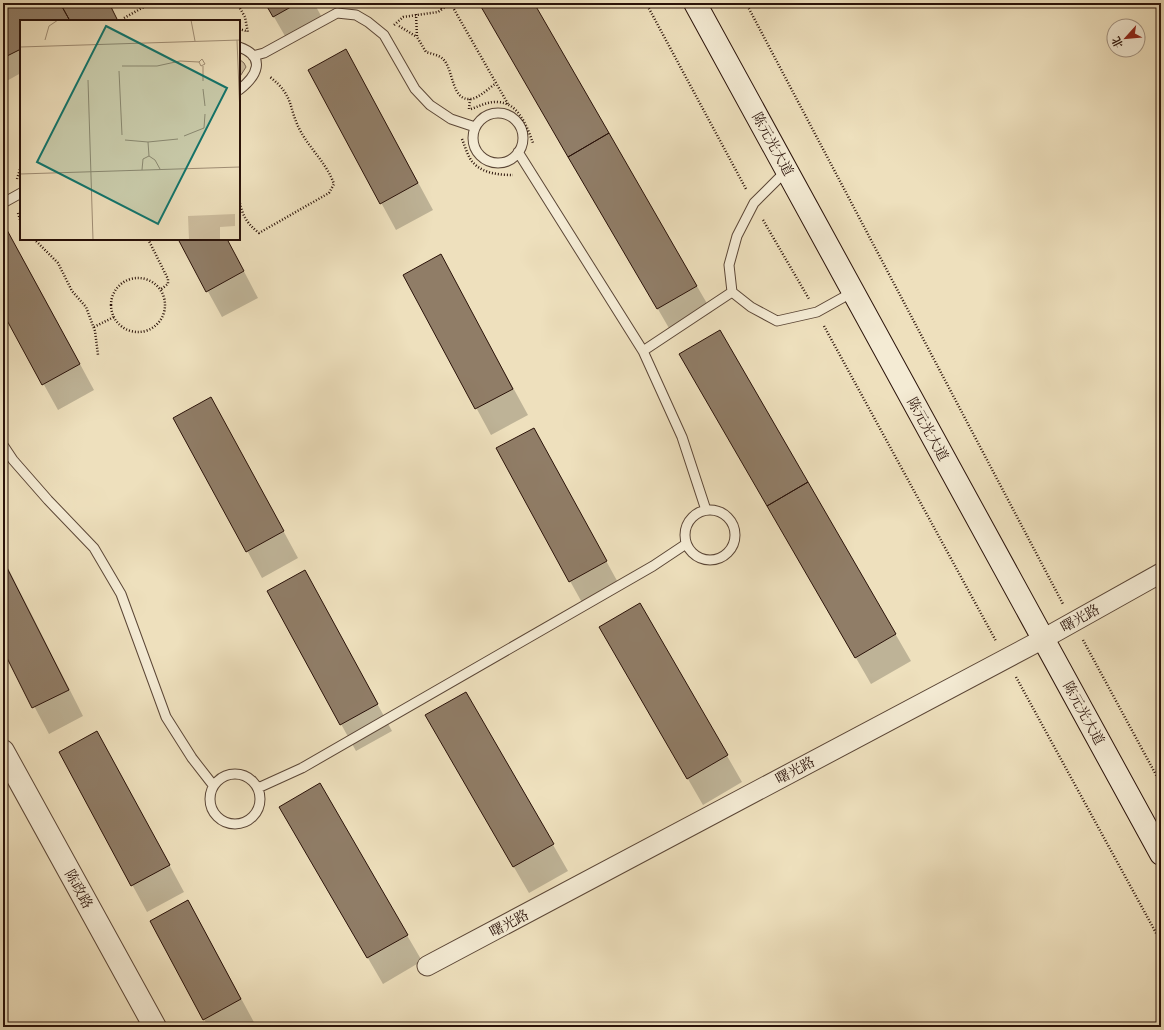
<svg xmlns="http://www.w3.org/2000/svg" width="1164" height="1030" viewBox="0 0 1164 1030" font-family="'IM FELL DW Pica','Noto Serif SC',serif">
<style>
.green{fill:#cdbd9e;stroke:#7c6854}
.shadow{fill:#0003}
.building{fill:#907d67;stroke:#2a1209}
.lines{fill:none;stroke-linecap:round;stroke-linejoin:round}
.service-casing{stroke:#5b4636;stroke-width:11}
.minor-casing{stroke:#5b4636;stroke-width:21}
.tertiary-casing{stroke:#5b4636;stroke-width:24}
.secondary-casing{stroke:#2a1209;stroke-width:24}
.path{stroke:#2a1209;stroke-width:2.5;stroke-dasharray:1 2;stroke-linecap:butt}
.service{stroke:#f4ebd4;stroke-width:9}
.minor{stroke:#f4ebd4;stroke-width:19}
.tertiary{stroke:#f4ebd4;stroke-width:22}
.secondary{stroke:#f4ebd4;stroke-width:22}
.labels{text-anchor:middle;stroke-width:3;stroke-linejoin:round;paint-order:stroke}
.street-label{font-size:14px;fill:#2a1209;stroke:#f4ebd4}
.inset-road{fill:none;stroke:#a08e75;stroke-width:1}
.view{fill:#0f766e;fill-opacity:0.15;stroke:#0f766e;stroke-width:2}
.inset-edge{fill:none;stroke:#2a1209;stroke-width:2}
</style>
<rect width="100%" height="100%" fill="#eee0bd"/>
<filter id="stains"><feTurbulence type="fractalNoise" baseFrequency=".005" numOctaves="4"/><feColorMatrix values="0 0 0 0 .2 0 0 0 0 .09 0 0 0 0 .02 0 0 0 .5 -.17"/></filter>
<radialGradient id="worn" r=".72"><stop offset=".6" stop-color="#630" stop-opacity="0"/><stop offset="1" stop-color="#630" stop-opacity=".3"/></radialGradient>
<!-- green -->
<path class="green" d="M239,59L244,63L246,67L239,78Z"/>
<!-- shadow -->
<path class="shadow" d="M5,3H123L112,9L118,21H21V73L3,83V4Z
M139,3H149L141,7Z
M266,3H314L325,23L289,43Z
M375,3H387L378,8Z
M486,3H532L712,312L673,335L482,6Z
M309,70L361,77L433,210L396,230Z
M3,233L22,257L94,390L58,410L3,311Z
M179,239H227L258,298L222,317Z
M404,275L455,282L528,415L491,435Z
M720,331L911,661L871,684L681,354Z
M175,418L226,425L298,558L262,578Z
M534,429L621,588L585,608L570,581Z
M3,558L83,716L49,734L3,648Z
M320,598L392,731L356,751L341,724Z
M640,604L742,782L703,805L600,627Z
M466,693L568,871L529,893L426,716Z
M60,752L112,759L184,892L147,912Z
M319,784L422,961L383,984L280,807Z
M203,928L256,1026L254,1027H208L204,1019Z"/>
<!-- building -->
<path class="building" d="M3,3H60L70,21H21V49L3,58Z
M60,3H109L118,21H70Z
M265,3H298L273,17Z
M484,3H534L609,133L568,157L480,5Z
M346,49L418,183L380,204L308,70Z
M609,133L697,286L657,309L568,157Z
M7,230L80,364L42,385L3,313V232Z
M178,239H227L244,271L206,292Z
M441,254L513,389L475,409L403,275Z
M720,330L808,482L767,506L679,354Z
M211,397L284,531L246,552L173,418Z
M534,428L607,561L569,582L496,448Z
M808,482L896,634L855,658L767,506Z
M3,560L69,690L32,708L3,650Z
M305,570L378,704L340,725L267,591Z
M640,603L728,755L687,779L599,627Z
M466,692L554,844L513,867L425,715Z
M97,731L170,865L131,886L59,752Z
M320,783L408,935L367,958L279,807Z
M188,900L241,999L203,1020L150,921Z"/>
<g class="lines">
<defs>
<path id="service" d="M239,47C267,57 257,76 239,90
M253,56L264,53L337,13L356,15L368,22L384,35L415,89L430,105L451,119L475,127
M473 138a25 25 0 1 1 50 0a25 25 0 1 1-50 0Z
M518,152L643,351L682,437L706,510
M787,170L754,203L737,236L729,265L732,292L751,307L777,321L817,312L853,292
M3,203L21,193
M643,351L732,292
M3,445L13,460L48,500L94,548L121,594L166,717L192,758L213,785
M685 535a25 25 0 1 1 50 0a25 25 0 1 1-50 0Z
M210 799a25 25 0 1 1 50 0a25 25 0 1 1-50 0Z
M258,788L302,768L653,566L686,544"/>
<path id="minor" d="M427,966L1043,639L1161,573"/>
<path id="tertiary" d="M3,751L155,1027"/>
<path id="secondary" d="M695,3L1161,854"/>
</defs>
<!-- service casing -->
<use href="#service" class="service-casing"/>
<!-- minor casing -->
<use href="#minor" class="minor-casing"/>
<!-- tertiary casing -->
<use href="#tertiary" class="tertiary-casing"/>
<!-- secondary casing -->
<use href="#secondary" class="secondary-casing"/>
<!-- path -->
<path class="path" d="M237,3L245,17L248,33
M438,3L442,10
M646,3L746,189
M746,3L1063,604
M451,4L508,104
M416,14L417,37L426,52C432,54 439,55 443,59C454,70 451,101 471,99C479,98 489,88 495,84
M124,18L151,3
M394,25L403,17L438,12L451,3
M399,26L417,37
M239,29L246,31
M469,109L470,99
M471,109C480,106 489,101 498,102C519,103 527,127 533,143
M462,139C465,146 467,154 471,160C480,173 498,175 513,175
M17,179L21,166
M239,197C241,213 246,223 259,233L329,193L334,184C327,164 311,150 301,132C288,109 295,96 270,77
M18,213L21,223
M763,220L809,299
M34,239L58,263L72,291L86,307L95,331L98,355
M148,239L168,279V284L160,290
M111 305a27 27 0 1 1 54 0a27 27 0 1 1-54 0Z
M824,326L996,641
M94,327L114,317
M1083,640L1161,784
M1016,677L1161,942"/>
<!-- service -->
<use href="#service" class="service"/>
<!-- minor -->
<use href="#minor" class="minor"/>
<!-- tertiary -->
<use href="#tertiary" class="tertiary"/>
<!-- secondary -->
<use href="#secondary" class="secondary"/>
</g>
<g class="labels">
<!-- street labels -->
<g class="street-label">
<text transform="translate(773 144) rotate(61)" y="5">陈元光大道</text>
<text transform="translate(928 429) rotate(61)" y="5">陈元光大道</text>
<text transform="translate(1080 618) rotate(-29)" y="5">曙光路</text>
<text transform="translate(1084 713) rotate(61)" y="5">陈元光大道</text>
<text transform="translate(795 770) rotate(-28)" y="5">曙光路</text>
<text transform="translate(79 889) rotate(61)" y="5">陈政路</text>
<text transform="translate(509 923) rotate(-28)" y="5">曙光路</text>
</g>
</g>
<!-- overview -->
<g transform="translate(20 20)">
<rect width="220" height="220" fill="#eee0bd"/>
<path d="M215,194V206L200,207V220H169L168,196Z" fill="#cdbd9e"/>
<path class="inset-road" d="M171,0L175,21M25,20L29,6L38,0M217,20L220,95M0,27L220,20M102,46H137L160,41L179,42L182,39L185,44L181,46L179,42M183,46V61M99,51L102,115M68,60L73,220M183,69L185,86M164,116L184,108L185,94M105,120L128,122L158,119M128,122L129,136M122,150L123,139L129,136L135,140L140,149M0,154L220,147"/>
<path class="view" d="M86,6L207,68L138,204L17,142Z"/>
<rect width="220" height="220" class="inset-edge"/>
</g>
<!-- margin -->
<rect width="1164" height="1030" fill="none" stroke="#eee0bd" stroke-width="16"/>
<rect x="4" y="4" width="1156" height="1022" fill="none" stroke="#2a1209" stroke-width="2"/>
<rect x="8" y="8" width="1148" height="1014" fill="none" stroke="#2a1209"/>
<!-- north arrow -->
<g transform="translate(1126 38) rotate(243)"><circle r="19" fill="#f4ebd4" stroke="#a39483"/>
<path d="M0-3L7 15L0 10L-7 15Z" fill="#8f2418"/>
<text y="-6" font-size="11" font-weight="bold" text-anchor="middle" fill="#2a1209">北</text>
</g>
<rect width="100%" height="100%" filter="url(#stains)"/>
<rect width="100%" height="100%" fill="url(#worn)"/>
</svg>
